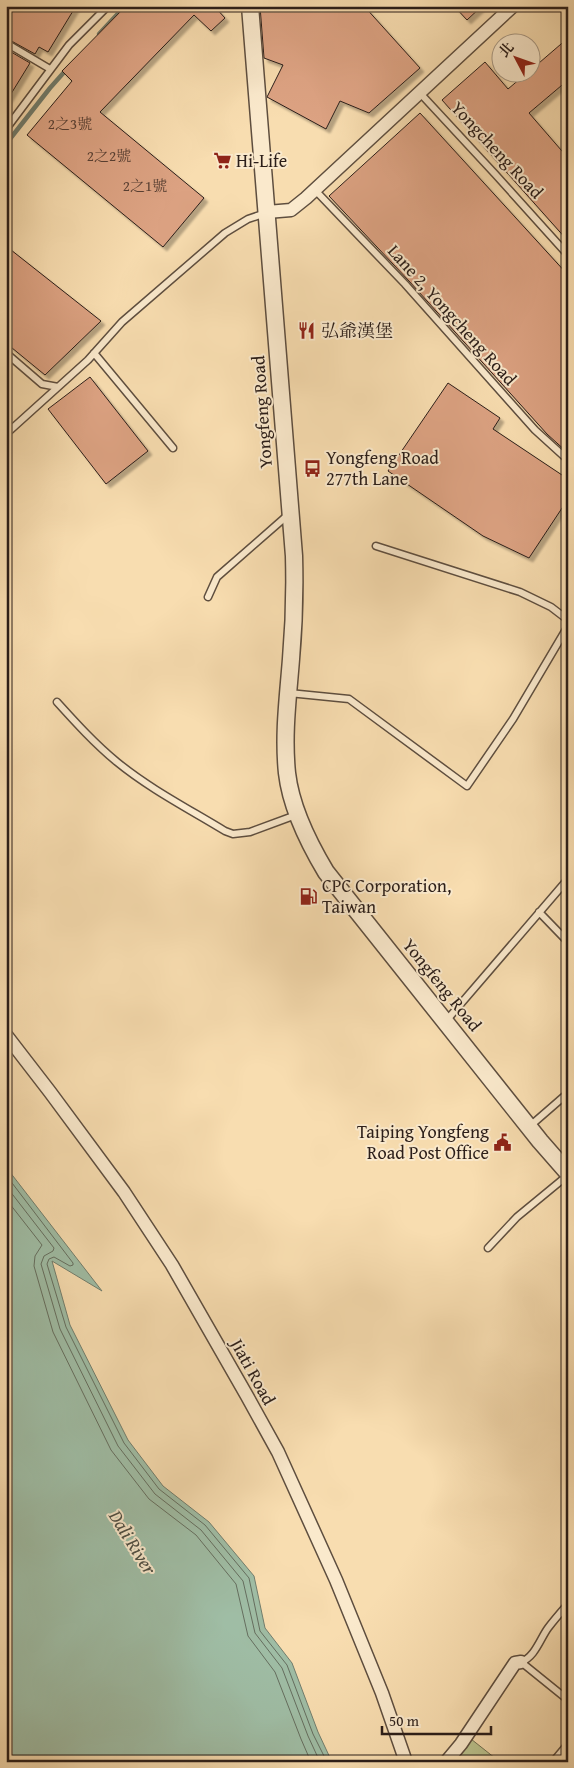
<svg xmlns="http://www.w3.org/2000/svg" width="574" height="1768" viewBox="0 0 574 1768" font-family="'Gentium Book Plus','Noto Serif TC',serif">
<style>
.green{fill:#bac28d;stroke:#727053}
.water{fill:#9fbda5;stroke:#717d6d}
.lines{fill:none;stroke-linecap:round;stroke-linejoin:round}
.shore{stroke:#656e5f;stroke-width:1}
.stream{stroke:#717d6d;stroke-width:4.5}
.building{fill:#dca282;stroke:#2b1e19;filter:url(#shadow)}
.service-casing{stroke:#5e4e3f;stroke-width:9}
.minor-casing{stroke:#5e4e3f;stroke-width:15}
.tertiary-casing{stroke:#5e4e3f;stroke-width:19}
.service{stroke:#fae9cc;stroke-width:6}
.minor{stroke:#fae9cc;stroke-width:12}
.tertiary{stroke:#fae9cc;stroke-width:16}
.labels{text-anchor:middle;stroke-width:4;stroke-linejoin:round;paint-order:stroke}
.number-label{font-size:15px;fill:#573f33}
.street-label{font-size:18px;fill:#2b1e19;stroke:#fae9cc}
.poi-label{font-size:18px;fill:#2b1e19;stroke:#fae9cc;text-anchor:start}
.water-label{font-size:19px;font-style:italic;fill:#4e4e43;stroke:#fae9cc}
</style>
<defs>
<filter id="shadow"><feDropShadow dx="4" dy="4" stdDeviation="1" flood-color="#0004"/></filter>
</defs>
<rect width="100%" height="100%" fill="#f8ddb0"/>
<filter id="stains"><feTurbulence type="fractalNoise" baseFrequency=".004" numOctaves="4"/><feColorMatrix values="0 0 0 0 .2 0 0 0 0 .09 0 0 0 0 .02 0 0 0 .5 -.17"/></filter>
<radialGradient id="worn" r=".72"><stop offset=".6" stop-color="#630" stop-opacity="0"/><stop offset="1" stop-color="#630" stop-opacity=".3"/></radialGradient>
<!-- green -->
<path class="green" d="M471,1739L500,1762H453Z"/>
<!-- water -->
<path class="water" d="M6,1167L102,1291L52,1261L70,1325L128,1440L163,1486L209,1522L254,1576L265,1628L292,1663L318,1732L332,1762H6Z"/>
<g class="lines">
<!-- shore -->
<path class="shore" d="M6,1175L73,1263V1265L70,1266L54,1257L49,1259L47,1264L66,1327L124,1443L159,1489L205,1525L249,1578L260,1631L287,1665L313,1734L327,1762
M6,1186L54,1248L53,1251L44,1256L41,1264L60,1329L118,1446L155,1494L201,1530L243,1581L255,1633L282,1668L308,1736L320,1762
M6,1199L42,1245L35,1256L34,1266L53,1332L111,1450L149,1499L196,1535L236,1584L248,1636L275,1672L301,1739L311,1762"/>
<!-- stream -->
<path class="stream" d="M99,34L125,6
M6,144L50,88L66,70"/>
</g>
<!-- building -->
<path class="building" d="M6,6H76L48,52L39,47L35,54L6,38Z
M126,6H214L225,18L211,31L194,15L100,112L204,198L163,247L27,135L72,81L62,71Z
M260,6H364L420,68L369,113L340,101L326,129L267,97L283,65L264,58Z
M454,6H482L467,20Z
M568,38V80L529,113L568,158V241L442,100L485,62L508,89L528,72H532V69Z
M6,49L30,63L6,102Z
M420,113L568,275V453L547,434L409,281L329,196Z
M6,246L101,321L45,375L6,343Z
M90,377L148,451L106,484L48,409Z
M448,383L500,418L493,429L568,479V499L529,558L483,536L388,471Z"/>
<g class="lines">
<defs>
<path id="service" d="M6,43L50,69
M419,92L495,174L568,255
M6,129L69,45L108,6
M314,189L405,284L535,430L568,460
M6,353L42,384L58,387
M94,353L173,448
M6,434L88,360L122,322L225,233L248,219L266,213
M376,546L520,592L551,607L568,620
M208,597L217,577L289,514
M289,693L349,699L467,786L513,719L568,626
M57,702C76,723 95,744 117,762C150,789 189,809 225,831L233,834L250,832L296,815
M539,912L568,942
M446,1021L568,879
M530,1126L568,1093
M488,1248L517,1217L568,1175
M568,1604C561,1612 554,1620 548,1628C540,1639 535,1657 521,1662L568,1700
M553,1762L568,1744"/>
<path id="minor" d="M267,212L291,210L306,198L513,6
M6,1035L50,1092L124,1192L172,1265L247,1396L278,1452L336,1580L382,1693L406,1762
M446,1762L461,1744L515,1663L521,1662"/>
<path id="tertiary" d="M250,6L294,556C295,591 294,625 291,659C288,698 283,734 287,773C291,808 308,842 326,872L540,1141L568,1173"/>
</defs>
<!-- service casing -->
<use href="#service" class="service-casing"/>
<!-- minor casing -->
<use href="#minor" class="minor-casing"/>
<!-- tertiary casing -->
<use href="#tertiary" class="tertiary-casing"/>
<!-- service -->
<use href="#service" class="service"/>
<!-- minor -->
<use href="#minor" class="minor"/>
<!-- tertiary -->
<use href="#tertiary" class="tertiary"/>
</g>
<!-- icons -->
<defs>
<symbol id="supermarket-bare" viewBox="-9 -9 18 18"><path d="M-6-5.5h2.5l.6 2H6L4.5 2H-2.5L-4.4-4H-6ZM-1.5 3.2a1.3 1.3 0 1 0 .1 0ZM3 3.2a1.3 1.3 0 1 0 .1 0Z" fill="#8f2418" stroke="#fae9cc" stroke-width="2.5" paint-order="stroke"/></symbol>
<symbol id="restaurant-bare" viewBox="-9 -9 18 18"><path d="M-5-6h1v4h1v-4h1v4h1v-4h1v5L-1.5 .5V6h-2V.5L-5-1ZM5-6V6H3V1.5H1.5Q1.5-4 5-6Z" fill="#8f2418" stroke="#fae9cc" stroke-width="2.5" paint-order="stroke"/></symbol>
<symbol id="bus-bare" viewBox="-9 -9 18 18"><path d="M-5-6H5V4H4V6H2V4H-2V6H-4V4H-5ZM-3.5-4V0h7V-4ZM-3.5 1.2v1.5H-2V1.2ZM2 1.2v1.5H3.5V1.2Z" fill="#8f2418" stroke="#fae9cc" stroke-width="2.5" paint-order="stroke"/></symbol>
<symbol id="fuel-bare" viewBox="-9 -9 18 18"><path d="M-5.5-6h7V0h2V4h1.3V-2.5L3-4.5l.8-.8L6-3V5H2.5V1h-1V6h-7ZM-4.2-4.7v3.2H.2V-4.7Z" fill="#8f2418" stroke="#fae9cc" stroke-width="2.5" paint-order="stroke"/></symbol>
<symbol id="civic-bare" viewBox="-9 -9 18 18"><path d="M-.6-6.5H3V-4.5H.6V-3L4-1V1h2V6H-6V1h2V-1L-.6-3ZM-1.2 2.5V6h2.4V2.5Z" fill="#8f2418" stroke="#fae9cc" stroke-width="2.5" paint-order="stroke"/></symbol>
</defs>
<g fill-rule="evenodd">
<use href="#supermarket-bare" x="210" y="148" width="25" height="25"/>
<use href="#restaurant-bare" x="294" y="318" width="25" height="25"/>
<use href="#bus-bare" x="300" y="456" width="25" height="25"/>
<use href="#fuel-bare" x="296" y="884" width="25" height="25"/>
<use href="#civic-bare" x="490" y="1130" width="25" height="25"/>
</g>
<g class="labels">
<!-- number labels -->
<g class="number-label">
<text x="70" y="129">2之3號</text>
<text x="109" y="161">2之2號</text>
<text x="145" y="191">2之1號</text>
</g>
<!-- street labels -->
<g class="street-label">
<text transform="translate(497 150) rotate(47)" y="6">Yongcheng Road</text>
<text transform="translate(452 315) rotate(48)" y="6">Lane 2, Yongcheng Road</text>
<text transform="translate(262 412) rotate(-94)" y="6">Yongfeng Road</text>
<text transform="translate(442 985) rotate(51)" y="6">Yongfeng Road</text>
<text transform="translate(253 1372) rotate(61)" y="6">Jiati Road</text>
</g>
<!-- poi labels -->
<g class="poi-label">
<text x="236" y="167">Hi-Life</text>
<text x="321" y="337">弘爺漢堡</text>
<text x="326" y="464">Yongfeng Road<tspan x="326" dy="21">277th Lane</tspan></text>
<text x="322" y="892">CPC Corporation,<tspan x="322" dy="21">Taiwan</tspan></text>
<text x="489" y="1138" text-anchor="end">Taiping Yongfeng<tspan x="489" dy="21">Road Post Office</tspan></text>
</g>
<!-- water labels -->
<g class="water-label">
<text transform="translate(133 1542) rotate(58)" y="7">Dali River</text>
</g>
</g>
<!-- margin -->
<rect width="574" height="1768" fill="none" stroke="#f8ddb0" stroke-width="25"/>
<rect x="8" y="8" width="559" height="1753" fill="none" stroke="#2b1e19" stroke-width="2.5"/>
<rect x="12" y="12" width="549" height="1743" fill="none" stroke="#2b1e19"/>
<!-- north arrow -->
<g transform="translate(516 58) rotate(311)"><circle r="24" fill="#fae9cc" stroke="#a79884"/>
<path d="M0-4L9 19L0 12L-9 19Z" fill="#8f2418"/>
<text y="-8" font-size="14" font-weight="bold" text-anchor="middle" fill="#2b1e19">北</text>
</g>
<!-- scale -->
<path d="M382 1726v8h109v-8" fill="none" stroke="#2b1e19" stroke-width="2.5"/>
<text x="389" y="1726" font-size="15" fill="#2b1e19" stroke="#fae9cc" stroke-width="4" paint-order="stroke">50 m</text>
<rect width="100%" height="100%" filter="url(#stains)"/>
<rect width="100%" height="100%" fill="url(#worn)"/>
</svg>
